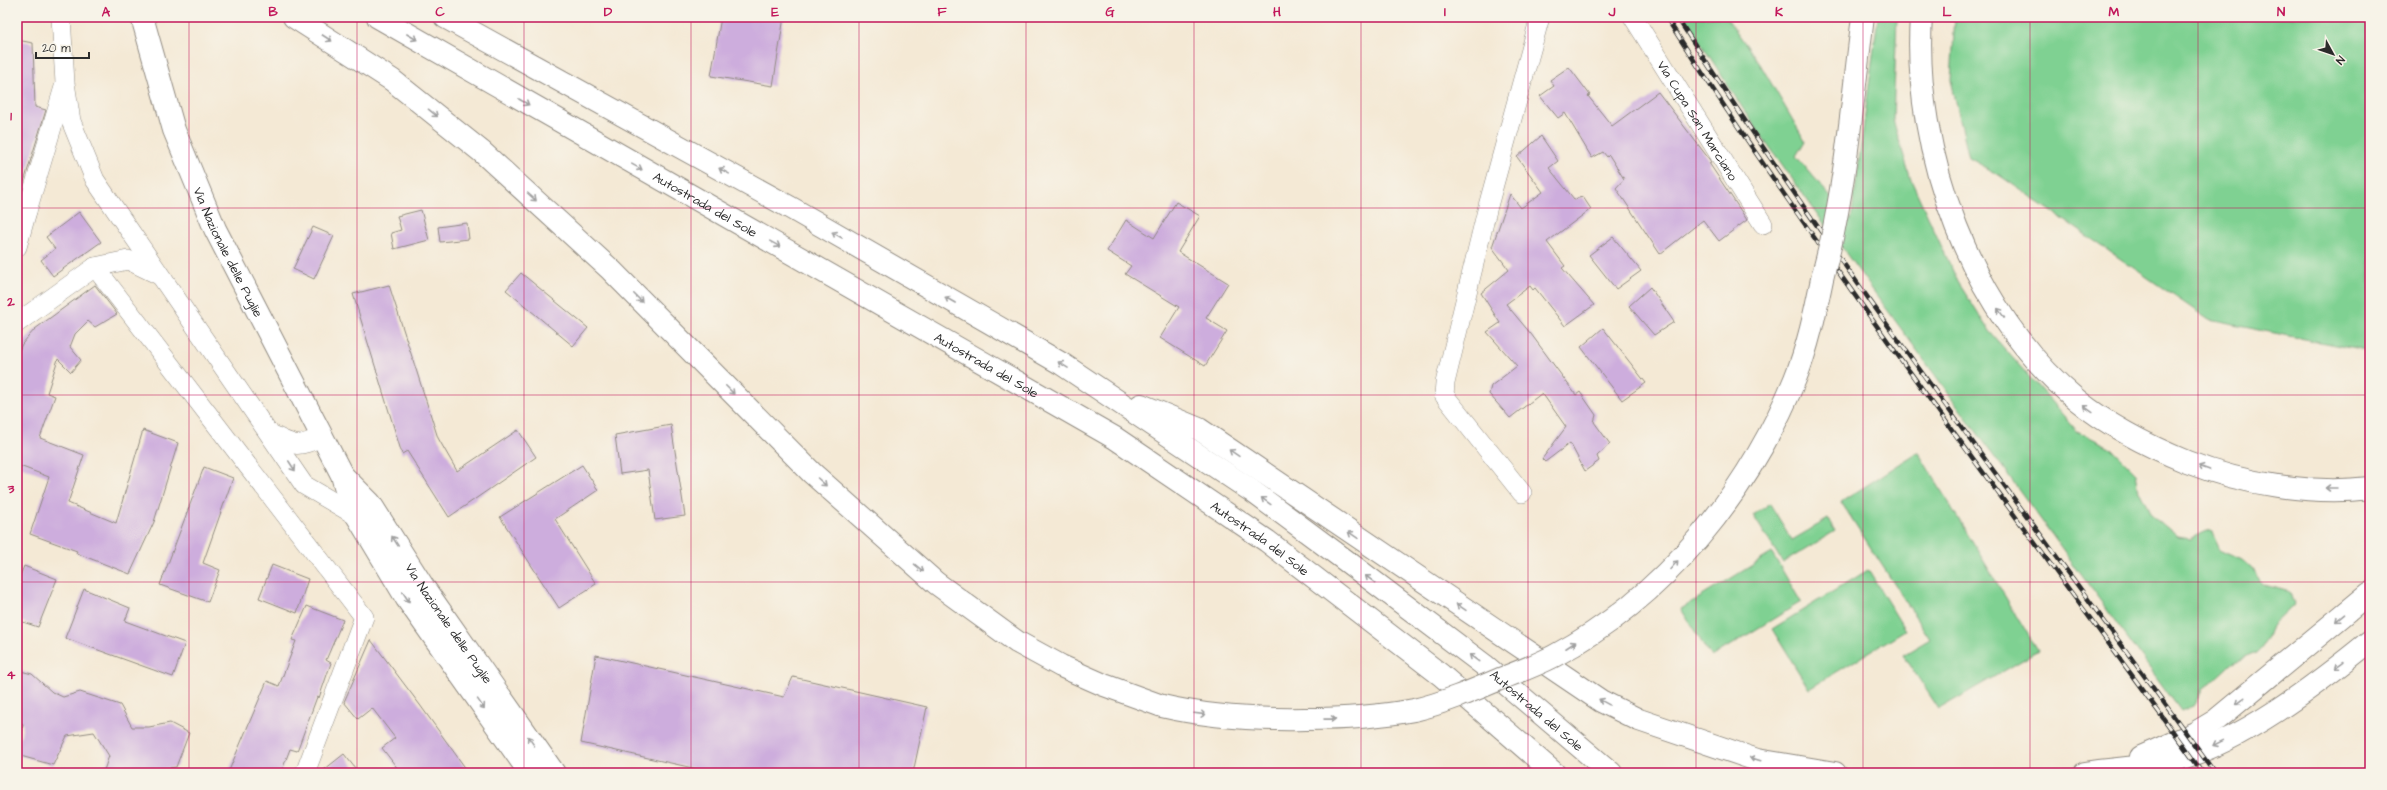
<svg xmlns="http://www.w3.org/2000/svg" width="2387" height="790" viewBox="0 0 2387 790" font-family="'Architects Daughter',sans-serif">
<style>
.green{fill:#7fd192;stroke:#557e5e}
.building{fill:#cdaddd}
.lines{fill:none;stroke-linecap:round;stroke-linejoin:round}
.minor-casing{stroke:#908a80;stroke-width:20}
.major-casing{stroke:#908a80;stroke-width:24}
.highway-casing{stroke:#908a80;stroke-width:24}
.minor{stroke:#fff;stroke-width:19}
.major{stroke:#fff;stroke-width:22}
.highway{stroke:#fff;stroke-width:22}
.rail-casing{stroke:#2b2b2b;stroke-width:4.5}
.rail{stroke:#f7f3e8;stroke-width:3;stroke-dasharray:9;stroke-linecap:butt}
.highway-bridge-casing{stroke:#908a80;stroke-width:24;stroke-linecap:butt}
.highway-bridge{stroke:#fff;stroke-width:22}
.oneway{stroke:#a0a0a0}
.grid{fill:none;stroke:#c2185b;stroke-width:1;stroke-opacity:0.55}
.labels{text-anchor:middle;stroke-width:4;stroke-linejoin:round;paint-order:stroke}
.street-label{font-size:13px;fill:#2b2b2b;stroke:#f7f3e8}
.neatline{fill:none;stroke:#c2185b;stroke-width:1.5}
.grid-label{font-size:13px;text-anchor:middle;font-weight:bold;fill:#c2185b}
</style>
<rect width="100%" height="100%" fill="#f7f3e8"/>
<filter id="ink" filterUnits="userSpaceOnUse"><feTurbulence type="fractalNoise" baseFrequency=".025" numOctaves="2"/><feDisplacementMap in="SourceGraphic" scale="8" xChannelSelector="R" yChannelSelector="G"/><feConvolveMatrix kernelMatrix="1 2 1 2 8 2 1 2 1" color-interpolation-filters="sRGB"/></filter>
<filter id="wash" filterUnits="userSpaceOnUse"><feTurbulence type="fractalNoise" baseFrequency=".012" numOctaves="4" result="noise"/><feDisplacementMap in="SourceGraphic" scale="16" xChannelSelector="R" yChannelSelector="G"/><feGaussianBlur stdDeviation="0.9" result="paint"/><feColorMatrix in="noise" values="0 0 0 0 0 0 0 0 0 0 0 0 0 0 0 0 0 1.4 0 .05"/><feComposite in="paint" operator="in"/></filter>
<g filter="url(#wash)">
<rect width="100%" height="100%" fill="#f4e9d5"/>
<!-- green -->
<path class="green" d="M1684,17H1726L1760,64L1805,141L1796,156L1851,221L1878,17H1897L1893,120L1911,180L1958,282L1989,331L2077,431L2110,447L2136,473L2139,491L2151,514L2178,537L2190,539L2207,531L2212,533L2220,550L2242,560L2251,568L2262,583L2267,586L2291,592L2295,604L2272,626L2268,638L2260,649L2256,653L2232,663L2203,690L2193,706L2181,711L1820,218L1749,118Z
M1955,17H2370V352L2209,320L1996,173L1969,158L1951,80Z
M1918,452L2038,651L1939,709L1903,655L1930,639L1841,502Z
M1770,504L1792,540L1828,519L1835,531L1783,563L1753,515Z
M1772,553L1801,602L1711,657L1681,609Z
M1868,570L1905,630L1809,689L1772,629Z"/>
<g id="blocks">
<!-- building -->
<path class="building" d="M721,17H784L773,86L711,76Z
M17,40L33,43L35,107L46,110L19,198H17Z
M1569,67L1590,95L1588,96L1612,126L1658,92L1709,159L1711,162L1709,163L1747,220L1719,241L1703,220L1660,254L1616,188L1624,179L1609,155L1607,157L1603,152L1592,158L1565,113L1558,118L1540,96L1554,86L1550,80Z
M1541,136L1558,161L1549,168L1574,199L1583,197L1591,209L1547,242L1565,266L1562,268L1594,305L1565,326L1535,288L1533,290L1530,286L1506,304L1531,334L1576,395L1580,392L1596,415L1594,422L1610,444L1597,456L1599,461L1585,471L1570,443L1545,462L1542,459L1566,427L1542,393L1510,418L1489,394L1491,386L1517,366L1487,332L1500,323L1481,293L1509,270L1492,247L1510,194L1521,208L1543,192L1517,157Z
M1176,202L1200,216L1178,252L1228,283L1206,318L1227,331L1205,366L1160,338L1179,307L1125,274L1131,266L1107,251L1126,220L1154,238Z
M421,210L429,240L394,249L391,233L401,230L397,216Z
M79,212L101,242L53,276L41,260L55,249L46,237Z
M467,223L469,239L440,242L438,227Z
M313,227L334,236L314,279L293,269Z
M1613,237L1641,271L1616,289L1589,255Z
M521,273L588,328L573,346L506,290Z
M95,285L117,314L95,327L88,321L75,334L70,347L81,360L71,372L58,359L47,393L55,396L40,438L84,455L68,503L116,523L143,430L178,443L154,522L130,574L76,553L77,551L30,534L49,477L17,465V355L22,344L35,329Z
M389,285L438,438L457,471L518,430L536,457L449,517L407,451L402,454L353,294Z
M1650,287L1674,322L1654,335L1629,306Z
M1603,328L1646,383L1622,400L1581,347Z
M671,425L685,516L655,520L648,470L620,474L615,435Z
M582,465L598,490L555,519L596,584L559,608L500,517Z
M204,467L233,478L203,563L220,570L208,602L160,585Z
M272,565L308,579L297,613L259,598Z
M24,566L57,579L38,627L17,620V583Z
M84,589L130,608L125,621L185,643L173,677L65,638Z
M307,606L343,620L326,660L331,663L319,698L317,697L297,751L290,749L281,773H228L267,681L279,686L296,641L292,640Z
M371,640L420,705L469,773H401L382,748L395,738L372,708L358,719L344,702Z
M596,655L784,697L793,677L927,707L913,773H702V770L581,743Z
M17,670L32,674L52,692L63,697L80,692L120,705L132,727H149L170,723L189,733L176,767L146,771L145,773H103L109,756L94,732L67,736L53,765L17,755L23,725L17,717Z
M344,754L359,773H320Z"/>
</g>
</g>
<g filter="url(#ink)">
<use href="#blocks" fill-opacity="0" stroke="#908a80" stroke-width="1"/>
<g class="lines">
<defs>
<g id="minor">
<path d="M61,17L65,83L71,121L95,180L304,485L357,516"/>
<path id="s1" d="M1633,17L1763,224"/>
<path d="M17,209L27,211L17,247"/>
<path d="M27,211L64,87"/>
<path d="M95,267L364,617L305,773"/>
<path d="M17,323L95,267L128,260L159,275"/>
<path d="M271,434C296,447 297,448 323,436"/>
<path d="M1522,493L1444,395L1445,383L1488,206L1540,17"/>
</g>
<g id="major">
<path id="s2" d="M142,17L174,130L215,229L342,475L350,504L407,599L530,773"/>
<path id="s3" d="M343,476L370,503L424,588L554,773"/>
</g>
<g id="highway">
<path d="M294,17L392,80L482,152L611,270L812,473L936,583L1017,642L1061,666L1104,685L1162,706"/>
<path id="s4" d="M378,17L1115,438L1267,541L1441,675L1554,773"/>
<path id="s5" d="M445,17L791,208L1062,364L1252,491L1345,560L1484,665L1611,773"/>
<path d="M1921,17C1912,151 1972,314 2077,400C2110,427 2148,446 2187,462C2243,484 2311,495 2370,488"/>
<path d="M1141,405L1199,429L1601,701L1639,720L1757,760L1835,773"/>
<path d="M2141,757L2195,733L2215,721L2370,593"/>
<path d="M2085,773C2114,768 2148,768 2175,760C2242,742 2316,685 2370,641"/>
</g>
</defs>
<!-- minor casing -->
<use href="#minor" class="minor-casing"/>
<!-- major casing -->
<use href="#major" class="major-casing"/>
<!-- highway casing -->
<use href="#highway" class="highway-casing"/>
<!-- minor -->
<use href="#minor" class="minor"/>
<!-- major -->
<use href="#major" class="major"/>
<!-- highway -->
<use href="#highway" class="highway"/>
<defs>
<path id="rail" d="M1666,17C1833,278 2022,522 2203,773
M1677,17C1844,278 2034,522 2215,773"/>
</defs>
<!-- rail casing -->
<use href="#rail" class="rail-casing"/>
<!-- rail -->
<use href="#rail" class="rail"/>
<defs>
<path id="highway-bridge" d="M1162,706C1209,717 1256,720 1305,719C1342,719 1377,717 1414,710C1444,703 1472,691 1500,679C1518,672 1537,665 1554,656C1664,598 1748,493 1795,379C1808,347 1815,313 1822,279C1826,262 1831,245 1834,228C1848,159 1854,87 1863,17"/>
</defs>
<!-- highway-bridge casing -->
<use href="#highway-bridge" class="highway-bridge-casing"/>
<!-- highway-bridge -->
<use href="#highway-bridge" class="highway-bridge"/>
</g>
<!-- one-way arrows -->
<defs><path id="oneway-shaft" d="M-6 0H5M1.5-3L5.5 0L1.5 3" fill="none" stroke-width="1.6" stroke-linecap="round" stroke-linejoin="round"/></defs>
<g class="oneway">
<use href="#oneway-shaft" transform="translate(412 37) rotate(30)"/>
<use href="#oneway-shaft" transform="translate(327 38) rotate(33)"/>
<use href="#oneway-shaft" transform="translate(524 102) rotate(30)"/>
<use href="#oneway-shaft" transform="translate(433 113) rotate(39)"/>
<use href="#oneway-shaft" transform="translate(637 167) rotate(29)"/>
<use href="#oneway-shaft" transform="translate(724 171) rotate(-151)"/>
<use href="#oneway-shaft" transform="translate(532 197) rotate(42)"/>
<use href="#oneway-shaft" transform="translate(837 235) rotate(-150)"/>
<use href="#oneway-shaft" transform="translate(775 244) rotate(29)"/>
<use href="#oneway-shaft" transform="translate(638 298) rotate(45)"/>
<use href="#oneway-shaft" transform="translate(950 300) rotate(-150)"/>
<use href="#oneway-shaft" transform="translate(2001 313) rotate(-126)"/>
<use href="#oneway-shaft" transform="translate(1063 365) rotate(-148)"/>
<use href="#oneway-shaft" transform="translate(730 390) rotate(45)"/>
<use href="#oneway-shaft" transform="translate(2088 409) rotate(-144)"/>
<use href="#oneway-shaft" transform="translate(1234 453) rotate(-146)"/>
<use href="#oneway-shaft" transform="translate(292 466) rotate(57)"/>
<use href="#oneway-shaft" transform="translate(2204 468) rotate(-160)"/>
<use href="#oneway-shaft" transform="translate(822 482) rotate(42)"/>
<use href="#oneway-shaft" transform="translate(2331 488) rotate(-180)"/>
<use href="#oneway-shaft" transform="translate(1266 501) rotate(-144)"/>
<use href="#oneway-shaft" transform="translate(1353 535) rotate(-146)"/>
<use href="#oneway-shaft" transform="translate(395 541) rotate(-123)"/>
<use href="#oneway-shaft" transform="translate(1674 565) rotate(-48)"/>
<use href="#oneway-shaft" transform="translate(919 568) rotate(40)"/>
<use href="#oneway-shaft" transform="translate(1370 579) rotate(-143)"/>
<use href="#oneway-shaft" transform="translate(406 597) rotate(57)"/>
<use href="#oneway-shaft" transform="translate(1461 607) rotate(-146)"/>
<use href="#oneway-shaft" transform="translate(2340 618) rotate(140)"/>
<use href="#oneway-shaft" transform="translate(1571 645) rotate(-33)"/>
<use href="#oneway-shaft" transform="translate(1474 658) rotate(-143)"/>
<use href="#oneway-shaft" transform="translate(2339 665) rotate(144)"/>
<use href="#oneway-shaft" transform="translate(2240 701) rotate(142)"/>
<use href="#oneway-shaft" transform="translate(1604 702) rotate(-151)"/>
<use href="#oneway-shaft" transform="translate(481 704) rotate(55)"/>
<use href="#oneway-shaft" transform="translate(1200 714) rotate(7)"/>
<use href="#oneway-shaft" transform="translate(1330 719) rotate(-1)"/>
<use href="#oneway-shaft" transform="translate(531 741) rotate(-125)"/>
<use href="#oneway-shaft" transform="translate(2218 743) rotate(154)"/>
<use href="#oneway-shaft" transform="translate(1755 759) rotate(-164)"/>
</g>
</g>
<!-- grid -->
<path class="grid" d="M189,17V773M357,17V773M524,17V773M691,17V773M859,17V773M1026,17V773M1194,17V773M1361,17V773M1528,17V773M1696,17V773M1863,17V773M2030,17V773M2198,17V773M17,208H2370M17,395H2370M17,582H2370"/>
<g class="labels">
<!-- street labels -->
<g class="street-label">
<text dy="5" stroke="none"><textPath href="#s1" startOffset="122">Via Cupa San Marciano</textPath></text>
<text dy="5" stroke="none"><textPath href="#s4" startOffset="377">Autostrada del Sole</textPath></text>
<text dy="5" stroke="none"><textPath href="#s2" startOffset="251">Via Nazionale delle Puglie</textPath></text>
<text dy="5" stroke="none"><textPath href="#s4" startOffset="701">Autostrada del Sole</textPath></text>
<text dy="5" stroke="none"><textPath href="#s4" startOffset="1025">Autostrada del Sole</textPath></text>
<text dy="5" stroke="none"><textPath href="#s3" startOffset="182">Via Nazionale delle Puglie</textPath></text>
<text dy="5" stroke="none"><textPath href="#s5" startOffset="1296">Autostrada del Sole</textPath></text>
</g>
</g>
<!-- margin -->
<rect width="2387" height="790" fill="none" stroke="#f7f3e8" stroke-width="44"/>
<!-- north arrow -->
<g transform="translate(2333 54) rotate(130)" stroke="#f7f3e8" stroke-width="3" paint-order="stroke">
<path d="M0-3L7 15L0 10L-7 15Z" fill="#2b2b2b"/>
<text y="-6" font-size="11" font-weight="bold" text-anchor="middle" fill="#2b2b2b">N</text>
</g>
<!-- scale -->
<path d="M36 52v6h53v-6" fill="none" stroke="#2b2b2b" stroke-width="2"/>
<text x="42" y="52" font-size="12" fill="#2b2b2b" stroke="#f7f3e8" stroke-width="3" paint-order="stroke">20 m</text>
<rect x="22" y="22" width="2343" height="746" class="neatline"/>
<g class="grid-label">
<text x="106" y="16">A</text>
<text x="273" y="16">B</text>
<text x="440" y="16">C</text>
<text x="608" y="16">D</text>
<text x="775" y="16">E</text>
<text x="942" y="16">F</text>
<text x="1110" y="16">G</text>
<text x="1277" y="16">H</text>
<text x="1445" y="16">I</text>
<text x="1612" y="16">J</text>
<text x="1779" y="16">K</text>
<text x="1947" y="16">L</text>
<text x="2114" y="16">M</text>
<text x="2281" y="16">N</text>
<text x="11" y="120">1</text>
<text x="11" y="306">2</text>
<text x="11" y="493">3</text>
<text x="11" y="679">4</text>
</g>
</svg>
